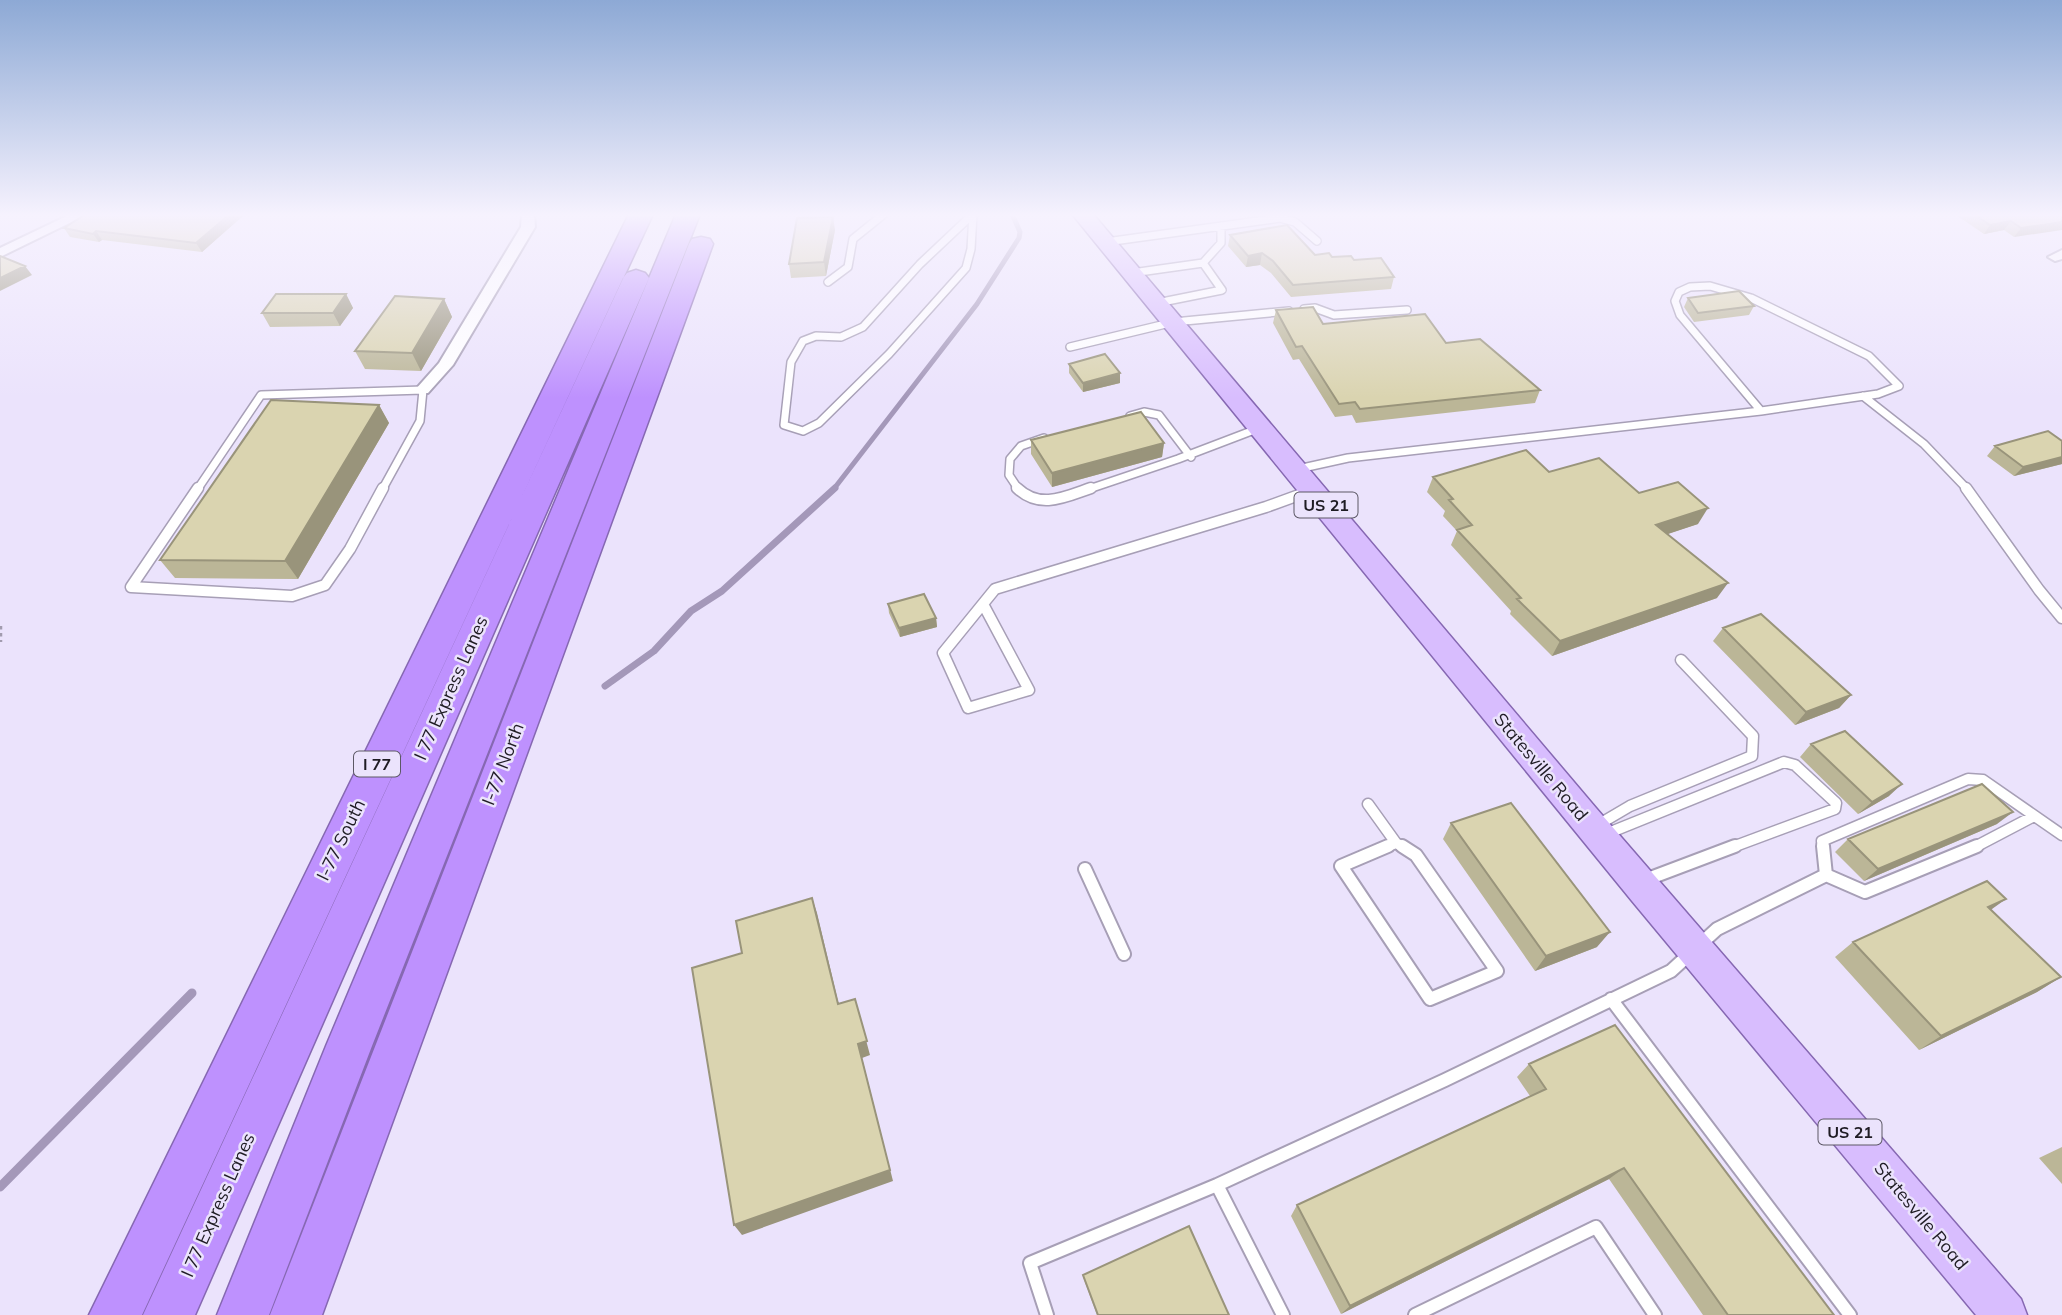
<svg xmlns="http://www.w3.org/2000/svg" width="2062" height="1315" viewBox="0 0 2062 1315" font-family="Mulish,sans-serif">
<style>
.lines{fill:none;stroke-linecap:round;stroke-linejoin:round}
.stream-far2{stroke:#a498b9;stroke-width:5}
.stream-far1{stroke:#a498b9;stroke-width:7}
.stream{stroke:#a498b9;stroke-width:9}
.lane-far2-casing{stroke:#a79fb6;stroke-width:10}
.lane-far1-casing{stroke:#a79fb6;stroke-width:13}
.lane-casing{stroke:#a79fb6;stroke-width:16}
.street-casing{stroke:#a79fb6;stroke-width:4}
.primary-casing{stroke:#8668b2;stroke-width:3}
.highway-casing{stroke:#8668b2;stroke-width:3}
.path{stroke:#a29caf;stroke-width:4.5;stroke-dasharray:3.5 3.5;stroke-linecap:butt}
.lane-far2{stroke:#fff;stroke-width:7}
.lane-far1{stroke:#fff;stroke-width:10}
.lane{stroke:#fff;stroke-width:12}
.street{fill:#fff;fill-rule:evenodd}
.primary{fill:#d8bdfe;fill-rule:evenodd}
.highway{fill:#be91fe;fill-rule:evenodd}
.wall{fill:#bbb697}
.shaded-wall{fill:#99947b}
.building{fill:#dad4b0;stroke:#99947b;stroke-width:2}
.labels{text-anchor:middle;stroke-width:5;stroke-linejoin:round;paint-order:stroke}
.shield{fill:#ebe3fc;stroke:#5c5865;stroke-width:2}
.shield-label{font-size:16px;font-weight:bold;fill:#1f1c24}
.street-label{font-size:18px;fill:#1f1c24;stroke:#ebe3fc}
</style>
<rect width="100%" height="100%" fill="#ebe3fc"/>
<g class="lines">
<!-- stream-far2 -->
<path class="stream-far2" d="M833,490L977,304L1019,238L1020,232L1012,214"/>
<!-- stream-far1 -->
<path class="stream-far1" d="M605,686L654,651L691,611L722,591L835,488"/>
<!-- stream -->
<path class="stream" d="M0,1187L192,993"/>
<defs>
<path id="lane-far2" d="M973,214L971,249L966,268L889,354L819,423L803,431L784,425L791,362L803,341L816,336L841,337L863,327L920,264Z
M1280,218L1295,222L1317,241
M1106,242L1280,218L1283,214
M1203,263L1221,243V226
M1132,273L1203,263L1222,290L1157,303
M828,282L848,267L853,239L884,214
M1710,286L1751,298L1869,356L1899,386L1878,394L1761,411L1680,315L1675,301L1679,292L1690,287Z
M1304,309L1315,308L1334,315L1407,310
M1070,347L1174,322L1289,311
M1863,396L1924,444L1968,490
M1130,416L1144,412L1159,415L1191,457
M1298,469L1348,458L1761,411
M197,490L261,395L423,390L420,421L382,490
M1019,490L1009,475L1010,459L1021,446L1044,438
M1086,490L1178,459L1262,427"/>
<path id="lane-far1" d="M198,488L131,587L292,596L325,585L350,549L383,488
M1017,488C1040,510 1065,497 1091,488
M1966,488L2039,590L2062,618
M983,604L1029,690L968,708L943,653L995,589L1266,507L1310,491
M1368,804L1396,843
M1596,826L1630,806L1752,756L1753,736L1681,660
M1606,834L1784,762L1795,765L1836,803L1835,809L1730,848
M1396,843L1405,848
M1384,848L1396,843
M1823,848L1822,841L1968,779L1983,780L2062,835
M1973,848L2034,816"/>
<path id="lane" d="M1388,846L1341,866L1430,999L1497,971L1416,855L1402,846
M1085,869L1124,954
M1826,875L1865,892L1977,846
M1645,880L1735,846
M1611,999L1850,1315
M1217,1185L1283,1315
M1047,1315L1030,1263L1217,1185L1445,1080L1671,971L1717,929L1826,875L1823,846
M1415,1315L1596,1227L1655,1315"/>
<path id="street" d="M71,214H88L0,257V248Z
M522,214H534L535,227L453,365L428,393H418L415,390L439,363L521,227Z
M2062,250V259L2055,261L2048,257Z"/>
<path id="primary" d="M1072,214H1093L1596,808L2021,1299L2027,1315H1976L1632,901Z"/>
<path id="highway" d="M629,214H653L142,1315H89Z
M676,214H700L372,1046L269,1315H217L326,1046Z
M701,237L710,239L713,244L322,1315H270L689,244L692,239Z
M636,270L645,273L649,278L195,1315H143L623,278L627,273Z"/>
</defs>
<!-- lane-far2 casing -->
<use href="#lane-far2" class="lane-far2-casing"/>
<!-- lane-far1 casing -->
<use href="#lane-far1" class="lane-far1-casing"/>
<!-- lane casing -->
<use href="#lane" class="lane-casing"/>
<!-- street casing -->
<use href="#street" class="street-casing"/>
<!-- primary casing -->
<use href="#primary" class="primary-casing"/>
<!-- highway casing -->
<use href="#highway" class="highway-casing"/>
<!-- path -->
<path class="path" d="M0,626V642"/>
<!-- lane-far2 -->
<use href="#lane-far2" class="lane-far2"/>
<!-- lane-far1 -->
<use href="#lane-far1" class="lane-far1"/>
<!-- lane -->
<use href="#lane" class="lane"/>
<!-- street -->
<use href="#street" class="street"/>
<!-- primary -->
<use href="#primary" class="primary"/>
<!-- highway -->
<use href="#highway" class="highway"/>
</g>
<!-- wall -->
<path class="wall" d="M245,214L202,252L102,240L99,242L70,237L64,228Z
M1957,214H2062L2014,237L2004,230L1984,234L1956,215Z
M835,230L826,276L791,278L789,264Z
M1230,235L1315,255L1354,260L1394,277L1391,289L1291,297L1271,273L1260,265L1246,267L1228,246Z
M346,294L353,308L340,326L270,327L262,313Z
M1688,298L1754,306L1749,315L1694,322L1684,307Z
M444,299L452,317L421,371L365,369L355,351Z
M1276,310L1323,324L1446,343L1540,390L1535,403L1356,423L1352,415L1335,417L1299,359L1293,360L1273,323Z
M1069,364L1120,383L1083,392L1069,373Z
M379,405L389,423L298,579L175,578L160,560Z
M1031,440L1164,443L1162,457L1052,487L1031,454Z
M2062,441V464L2014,476L1987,456L1995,446Z
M1549,472L1639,493L1698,524L1667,534L1717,598L1552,656L1510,614L1511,611L1451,545L1457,531L1443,516L1445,511L1427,492L1433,477Z
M888,604L936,618L937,627L900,637L889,613Z
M1723,628L1851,695L1839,708L1795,725L1713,641Z
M1811,744L1889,796L1858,814L1800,757Z
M1451,823L1597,947L1535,971L1443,839Z
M1997,824L1864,881L1835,852L1848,839Z
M1991,910L2061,977L2037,992L1919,1050L1835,957L1853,942Z
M1529,1064L1834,1315H1703L1609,1179L1341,1314L1291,1216L1297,1205L1530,1096L1517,1077Z
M2062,1147V1184L2039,1158Z
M1083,1275L1229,1315H1097L1083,1277Z"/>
<!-- shaded-wall -->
<path class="shaded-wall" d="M230,214H245L202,252L196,243Z
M833,217L835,230L826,276L824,262Z
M2011,221L2004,230L1984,234L1990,225Z
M2062,222V230L2014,237L2021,228Z
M96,231L102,240L99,242L93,234Z
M1262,253L1260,265L1246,267L1248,256Z
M25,266L32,275L0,291V278Z
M346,294L353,308L340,326L333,313Z
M444,299L452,317L421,371L412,353Z
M1120,373V383L1083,392V383Z
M379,405L389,423L298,579L285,561Z
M1164,443L1162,457L1052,487V473Z
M2062,457V464L2014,476L2023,467Z
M1708,508L1698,524L1647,541L1656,525Z
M1728,583L1717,598L1552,656L1560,641Z
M936,618L937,627L900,637L899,628Z
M1851,695L1839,708L1795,725L1806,712Z
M1902,784L1889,796L1858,814L1872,802Z
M2013,812L1997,824L1864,881L1878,869Z
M812,898L817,913L842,1018L838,1004Z
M2006,899L1985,914L1988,907Z
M1610,932L1597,947L1535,971L1546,956Z
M2061,977L2037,992L1919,1050L1941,1036Z
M855,999L870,1055L862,1058L893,1181L742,1235L734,1225Z
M1624,1168L1609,1179L1341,1314L1350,1306Z"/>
<!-- building -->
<path class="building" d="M86,214L206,215L230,214L196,243L96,231L93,234L64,228Z
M1974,214H2062V222L2021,228L2011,221L1990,225Z
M833,217L824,262L789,264L797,218Z
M1287,225L1315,255L1329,253L1332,257L1351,256L1354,260L1381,258L1394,277L1293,285L1273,261L1262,253L1248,256L1230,235Z
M0,256L25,266L0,278Z
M1739,291L1754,306L1698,313L1688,298Z
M276,294H346L333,313H262Z
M395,296L444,299L412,353L355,351Z
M1313,307L1323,324L1425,314L1446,343L1480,339L1540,390L1360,409L1355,402L1339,404L1302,346L1296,347L1276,310Z
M1105,354L1120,373L1083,383L1069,364Z
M271,400L379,405L285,561L160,560Z
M1141,412L1164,443L1052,473L1031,440Z
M2048,431L2062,441V457L2023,467L1995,446Z
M1526,450L1549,472L1599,458L1639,493L1678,482L1708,508L1656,525L1728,583L1560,641L1517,599L1521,598L1457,530L1472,525L1449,500L1453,499L1433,477Z
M924,594L936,618L899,628L888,604Z
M1761,614L1851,695L1806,712L1723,628Z
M1845,731L1902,784L1872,802L1811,744Z
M1982,784L2013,812L1878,869L1848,839Z
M1511,803L1610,932L1546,956L1451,823Z
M1987,881L2006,899L1988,907L2061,977L1941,1036L1853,942Z
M812,898L838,1004L855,999L867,1041L858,1044L890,1170L734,1225L692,968L742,953L736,921Z
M1615,1025L1834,1315H1728L1624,1168L1350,1306L1297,1205L1546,1089L1529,1064Z
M1189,1226L1229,1315H1098L1083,1275Z"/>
<!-- sky -->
<linearGradient id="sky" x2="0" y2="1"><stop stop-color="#8da9d5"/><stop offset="0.54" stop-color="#f6f2fe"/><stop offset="1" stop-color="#f6f2fe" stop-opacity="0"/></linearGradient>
<rect width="2062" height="398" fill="url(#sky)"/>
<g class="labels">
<!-- shield labels -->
<g class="shield">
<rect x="1294.5" y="492.5" width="63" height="25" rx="5"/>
<rect x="354" y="751.5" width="46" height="25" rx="5"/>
<rect x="1818.5" y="1119.5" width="63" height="25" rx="5"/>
</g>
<g class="shield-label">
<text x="1326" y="511">US 21</text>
<text x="377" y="770">I 77</text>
<text x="1850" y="1138">US 21</text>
</g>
<!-- street labels -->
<g class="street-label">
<text transform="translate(451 688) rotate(-66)" y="6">I 77 Express Lanes</text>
<text transform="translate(503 764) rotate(-69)" y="6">I-77 North</text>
<text transform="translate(1541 767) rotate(50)" y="6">Statesville Road</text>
<text transform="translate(341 840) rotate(-64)" y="6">I-77 South</text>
<text transform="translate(218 1205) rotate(-66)" y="6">I 77 Express Lanes</text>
<text transform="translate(1921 1216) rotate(50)" y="6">Statesville Road</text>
</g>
</g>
</svg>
